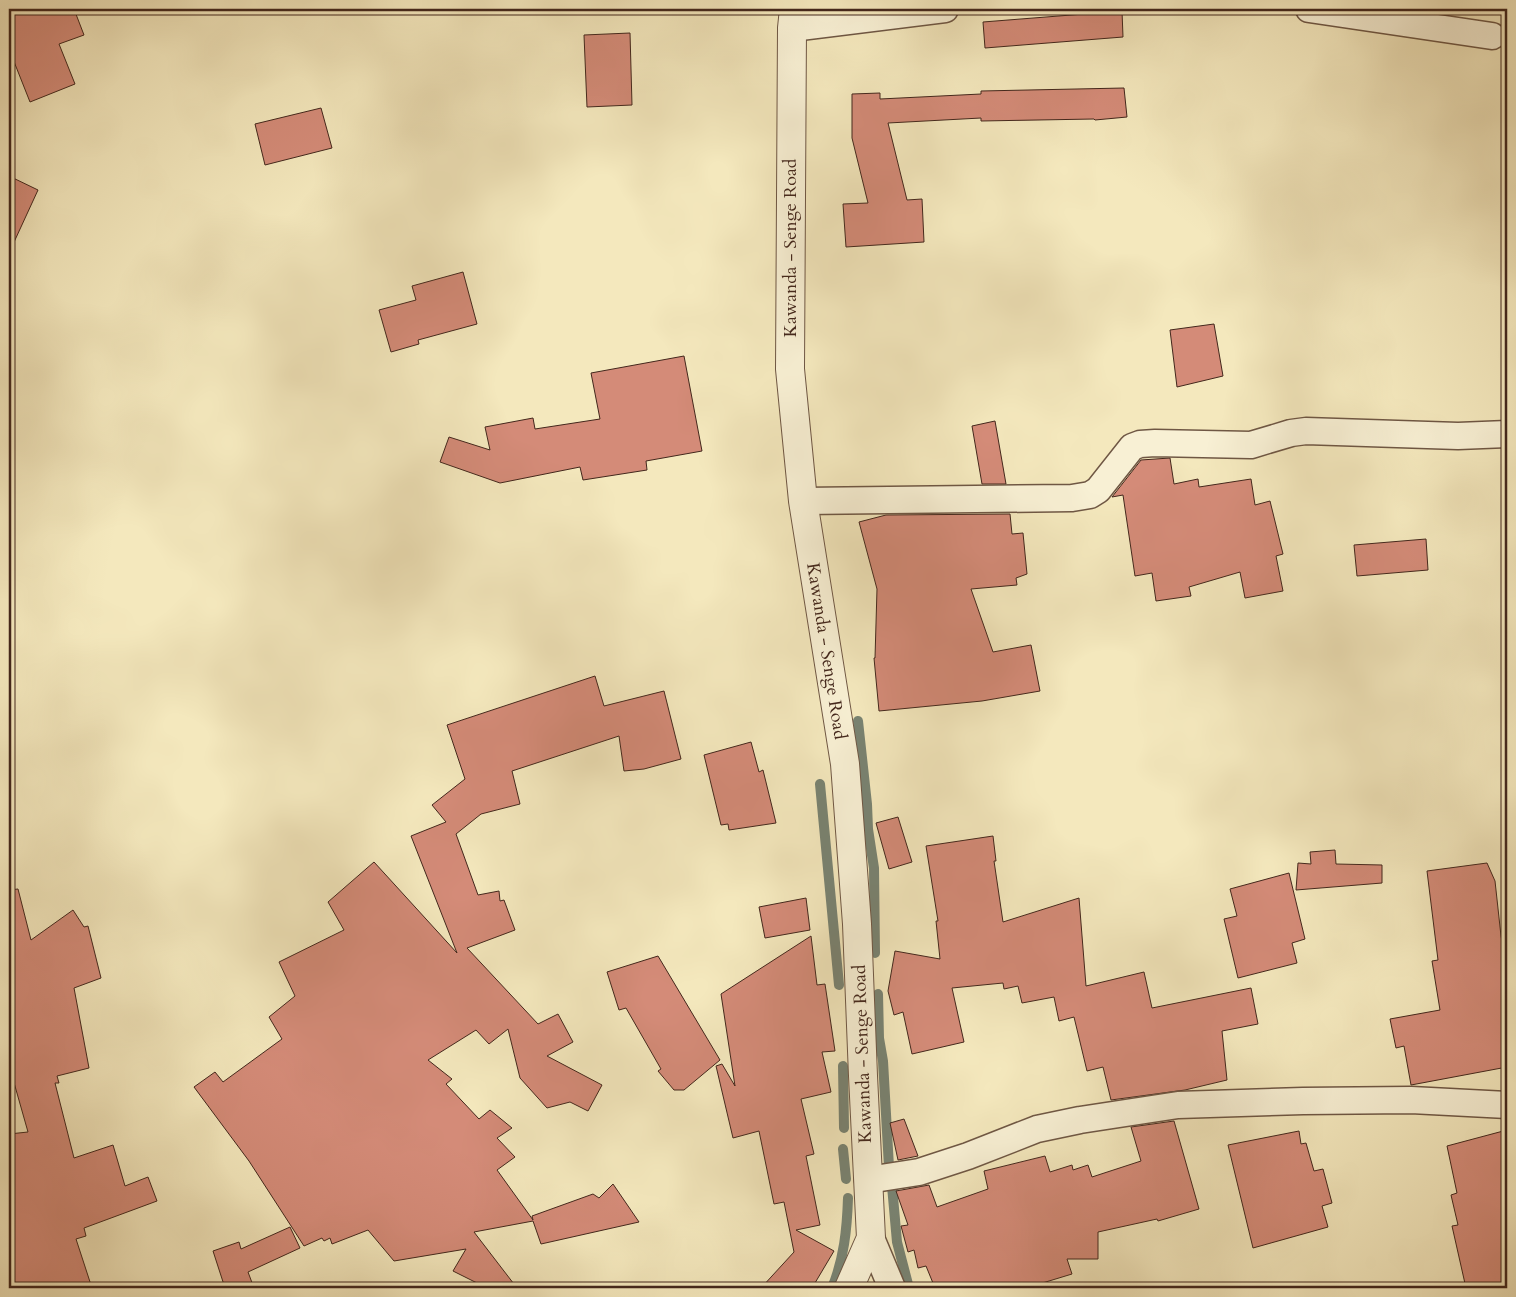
<svg xmlns="http://www.w3.org/2000/svg" width="1516" height="1297" viewBox="0 0 1516 1297" font-family="Cardo,serif">
<style>
.lines{fill:none;stroke-linecap:round;stroke-linejoin:round}
.stream{stroke:#798372;stroke-width:10}
.building{fill:#d48b78;stroke:#43271c}
.minor-casing{stroke:#6f5744;stroke-width:29}
.tertiary-casing{stroke:#6f5744;stroke-width:30}
.minor{stroke:#f8f0d4;stroke-width:26}
.tertiary{stroke:#f8f0d4;stroke-width:28}
.labels{text-anchor:middle;stroke-width:4;stroke-linejoin:round;paint-order:stroke}
.street-label{font-size:18px;fill:#43271c;stroke:#f8f0d4}
</style>
<rect width="100%" height="100%" fill="#f4e8bd"/>
<filter id="stains"><feTurbulence type="fractalNoise" baseFrequency=".004" numOctaves="4"/><feColorMatrix values="0 0 0 0 .2 0 0 0 0 .09 0 0 0 0 .02 0 0 0 .5 -.17"/></filter>
<radialGradient id="worn" r=".72"><stop offset=".6" stop-color="#630" stop-opacity="0"/><stop offset="1" stop-color="#630" stop-opacity=".3"/></radialGradient>
<g class="lines">
<!-- stream -->
<path class="stream" d="M858,721L867,804L868,829L874,868L875,953
M820,784L839,985
M878,994L879,1038L883,1061L889,1167
M843,1066L844,1128
M843,1149L846,1179
M892,1186L897,1242L909,1288
M832,1288C844,1259 847,1229 848,1198"/>
</g>
<!-- building -->
<path class="building" d="M22,9H74L84,35L59,44L75,84L30,102L9,49V14Z
M1122,11L1123,37L985,48L983,22Z
M630,33L632,105L587,107L584,35Z
M1124,88L1127,117L1095,120L1094,119L981,121V118L888,123L907,200L922,199L924,242L846,247L843,204L868,203L852,138V94L880,93V99L981,94V91Z
M321,108L332,148L265,165L255,124Z
M9,176L38,190L9,253Z
M463,272L477,324L418,340L419,344L391,352L379,310L416,300L412,286Z
M1214,324L1223,376L1177,387L1170,330Z
M684,356L702,451L646,461L647,470L583,480L580,467L500,483L440,462L449,437L490,450L485,427L533,418L535,429L600,419L591,373Z
M995,421L1006,484H982L972,426Z
M1170,458L1174,484L1198,479L1199,487L1251,479L1255,505L1270,501L1283,554L1276,556L1283,591L1245,598L1240,572L1189,587L1191,596L1156,601L1152,573L1135,576L1123,495L1112,497L1141,460Z
M1010,514L1012,534L1023,533L1027,574L1016,578L1017,585L971,589L993,652L1031,645L1040,691L982,701L879,711L874,658H875L877,589L859,522L886,515Z
M1426,539L1428,570L1357,576L1354,545Z
M595,676L604,706L664,691L681,759L644,769L624,771L619,736L512,771L520,804L481,814L456,834L478,895L499,891L500,901L504,900L515,930L467,948L538,1024L558,1014L573,1042L547,1056L602,1085L588,1111L570,1102L547,1108L520,1078L508,1029L489,1044L476,1030L428,1060L452,1079L446,1084L479,1119L490,1110L512,1128L497,1138L515,1157L497,1170L533,1220L532,1216L593,1194L599,1198L613,1184L639,1222L541,1244L533,1221L474,1232L517,1288H487L453,1271L466,1249L394,1261L368,1230L332,1244L330,1238L324,1241L322,1238L304,1246L249,1161L194,1087L215,1072L223,1082L282,1039L269,1017L295,996L279,962L344,930L328,902L374,862L457,953L411,836L446,822L432,805L465,779L447,725Z
M751,742L759,772L763,770L776,823L729,830L728,824L721,825L704,755Z
M898,817L912,862L889,869L876,823Z
M993,836L996,861H994L1003,922L1079,898L1086,986L1144,972L1152,1008L1251,988L1258,1024L1222,1031L1227,1080L1185,1090L1111,1100L1103,1067L1087,1071L1074,1017L1059,1021L1054,997L1022,1003L1018,986L1004,989L1003,983L952,988L964,1042L912,1054L903,1012L894,1015L888,991L895,951L940,959L936,921H938L926,846Z
M1335,850L1336,864L1382,865V883L1296,890L1298,863L1311,864L1310,852Z
M1487,863L1495,881L1501,936L1507,968V1067L1411,1085L1404,1046L1396,1048L1390,1019L1440,1010L1432,961L1438,960L1427,871Z
M1289,873L1305,939L1292,943L1297,963L1238,978L1224,919L1237,916L1230,889Z
M18,889L31,940L73,910L84,927L88,926L101,978L74,988L89,1068L57,1076L59,1083H55L74,1158L113,1145L125,1186L148,1177L157,1201L84,1228L86,1236L76,1239L92,1288H16L9,1266V1134L28,1132L9,1065V890Z
M806,898L810,930L765,938L759,907Z
M811,936L817,985L825,984L835,1051L822,1052L831,1092L801,1099L814,1154L806,1156L820,1225L796,1230L834,1251L812,1288H761L794,1252L784,1202L774,1204L759,1131L733,1138L716,1066L722,1064L735,1086L721,994Z
M658,956L720,1060L684,1090H674L658,1071L661,1069L626,1008L619,1010L607,972Z
M904,1119L918,1156L898,1160L890,1123Z
M1174,1121L1199,1209L1158,1221L1157,1219L1098,1232V1259H1067L1072,1274L1026,1288H935L926,1266L918,1268L914,1250L908,1252L901,1226L908,1225L896,1191L929,1185L937,1207L988,1189L984,1171L1045,1156L1050,1172L1072,1165L1073,1170L1088,1165L1092,1177L1141,1161L1131,1127Z
M1507,1130V1288H1466L1452,1226L1458,1225L1451,1195L1457,1193L1447,1146Z
M1299,1131L1301,1144L1306,1143L1314,1171L1323,1169L1332,1203L1322,1206L1328,1227L1253,1248L1228,1145Z
M290,1227L300,1248L248,1272L254,1288H225L213,1251L239,1242L241,1249Z"/>
<g class="lines">
<defs>
<path id="minor" d="M1309,9L1492,36
M792,28L945,9
M803,501L1072,498L1090,495L1098,490L1132,447L1140,444L1155,443L1251,445L1291,433L1306,431L1458,436L1507,434
M868,1180L919,1172L968,1156L1037,1129L1080,1120L1178,1105L1303,1101L1411,1100L1507,1105
M871,1238L892,1288"/>
<path id="tertiary" d="M794,9L792,28L790,369L803,501L845,764L857,924L863,1076L871,1238L849,1288"/>
</defs>
<!-- minor casing -->
<use href="#minor" class="minor-casing"/>
<!-- tertiary casing -->
<use href="#tertiary" class="tertiary-casing"/>
<!-- minor -->
<use href="#minor" class="minor"/>
<!-- tertiary -->
<use href="#tertiary" class="tertiary"/>
</g>
<g class="labels">
<!-- street labels -->
<g class="street-label">
<text transform="translate(790 248) rotate(-90)" y="6">Kawanda - Senge Road</text>
<text transform="translate(827 651) rotate(81)" y="6">Kawanda - Senge Road</text>
<text transform="translate(862 1054) rotate(-92)" y="6">Kawanda - Senge Road</text>
</g>
</g>
<!-- margin -->
<rect width="1516" height="1297" fill="none" stroke="#f4e8bd" stroke-width="30"/>
<rect x="10" y="10" width="1496" height="1277" fill="none" stroke="#43271c" stroke-width="2.5"/>
<rect x="15" y="15" width="1486" height="1267" fill="none" stroke="#43271c"/>
<rect width="100%" height="100%" filter="url(#stains)"/>
<rect width="100%" height="100%" fill="url(#worn)"/>
</svg>
